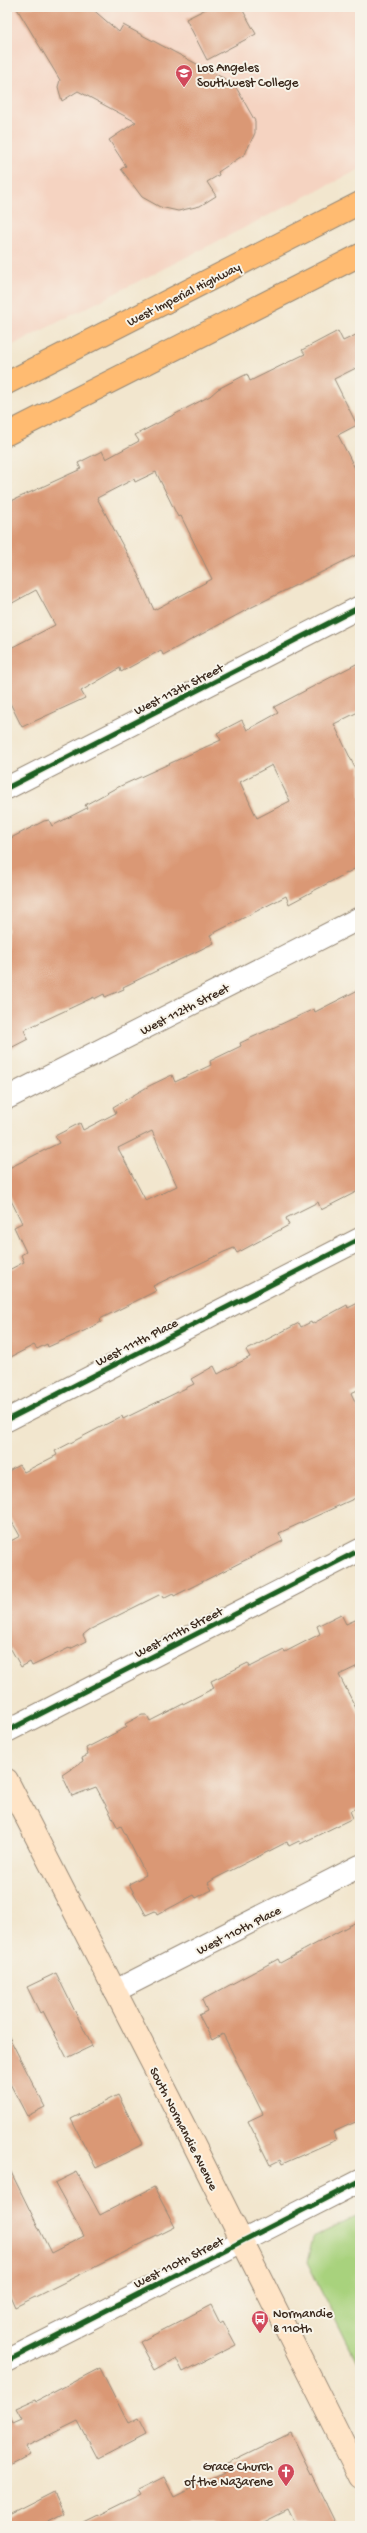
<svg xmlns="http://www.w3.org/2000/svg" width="367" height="2533" viewBox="0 0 367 2533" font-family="'Gochi Hand',sans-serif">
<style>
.built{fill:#f5d3c1}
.green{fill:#a8d27d;stroke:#727e4e}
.building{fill:#da9874;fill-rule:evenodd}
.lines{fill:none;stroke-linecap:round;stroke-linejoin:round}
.minor-casing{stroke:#968876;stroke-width:24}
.tertiary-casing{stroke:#968876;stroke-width:24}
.secondary-casing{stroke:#968876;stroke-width:24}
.primary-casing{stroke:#968876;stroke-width:24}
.minor{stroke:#fff;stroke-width:22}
.tertiary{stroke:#fff;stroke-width:22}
.secondary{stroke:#ffe4c6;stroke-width:22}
.primary{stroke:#ffbb71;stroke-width:22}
.cycleway-casing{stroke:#f7f3e8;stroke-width:8}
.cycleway{stroke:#1b5e20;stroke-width:5}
.labels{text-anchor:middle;stroke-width:4;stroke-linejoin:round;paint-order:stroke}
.poi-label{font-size:13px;fill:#3b2a1e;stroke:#f7f3e8;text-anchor:start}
.street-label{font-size:13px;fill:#3b2a1e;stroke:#f7f3e8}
</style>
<rect width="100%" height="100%" fill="#f7f3e8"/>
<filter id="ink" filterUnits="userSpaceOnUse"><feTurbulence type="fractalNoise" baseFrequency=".025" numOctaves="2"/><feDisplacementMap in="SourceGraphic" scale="8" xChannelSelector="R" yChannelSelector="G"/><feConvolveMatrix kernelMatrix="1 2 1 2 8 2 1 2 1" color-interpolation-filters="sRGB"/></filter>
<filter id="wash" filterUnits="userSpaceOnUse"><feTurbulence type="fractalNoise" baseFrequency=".012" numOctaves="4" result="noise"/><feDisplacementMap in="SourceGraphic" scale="16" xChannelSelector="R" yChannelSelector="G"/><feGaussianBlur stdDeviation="0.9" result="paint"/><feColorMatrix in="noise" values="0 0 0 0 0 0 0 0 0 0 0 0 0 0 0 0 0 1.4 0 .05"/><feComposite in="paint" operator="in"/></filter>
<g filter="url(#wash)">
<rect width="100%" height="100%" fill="#f2e6ce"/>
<!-- built -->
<path class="built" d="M7,7H360V169L7,348Z"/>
<!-- green -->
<path class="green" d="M360,2215V2368L307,2262L313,2238Z"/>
<g id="blocks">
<!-- building -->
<path class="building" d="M16,7H90L119,32L123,25L229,81L237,89L255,121V133L245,154L218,172L219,175L207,182L216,196L200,206L178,211L160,207L142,197L121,169L126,166L109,140L136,122L78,91L62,101L58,87L60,80Z
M210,7H241L256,34L207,60L186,19Z
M338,331L343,341L360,333V366L334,379L357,425L338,435L360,478V553L252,607L163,655L161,650L121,672L120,668L81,691L85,698L22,727L7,697V650L55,625L36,590L7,606V503L81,469L78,463L102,451L106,459L139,441L135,435L210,396L218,389L247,374L250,381L305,354L302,350ZM156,472L178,517L181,516L212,579L154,610L136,570L97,498L134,479L135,482Z
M360,662V711L334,724L355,768L360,766V866L289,904L286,896L251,914L210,935L214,943L123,987L124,989L105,997L104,994L94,999V997L24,1030L28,1039L7,1050V840L44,821L49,820L52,826L87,808L85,805L114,789L221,740L217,733L242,720L247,730L278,713L274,707ZM272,765L290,801L257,818L240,782Z
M360,989V1190L321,1210L318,1202L286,1218L289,1225L237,1253L234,1248L224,1252L153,1286L156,1291L100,1319L101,1322L86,1330L48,1347L47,1344L37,1349L34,1345L7,1359V1271L24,1262L21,1255L26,1252L14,1227L22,1223L7,1192V1169L59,1143L55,1136L80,1123L83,1130L116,1113L113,1107L149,1086L172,1075L175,1082L211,1065L210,1061L241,1046L240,1043L314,1009L315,1012ZM152,1131L177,1186L146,1201L118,1148Z
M360,1302V1389L351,1393L360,1412V1496L279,1533L283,1541L174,1596L173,1593L163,1598L161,1594L89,1630L83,1635L86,1641L70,1649L69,1648L32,1666L30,1662L21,1667L7,1642V1543L20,1536L7,1513V1472L19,1465L24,1472L57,1455L55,1451L122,1416L123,1419L194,1384L191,1379L214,1366L218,1374L250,1357L246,1350L262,1342L299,1323L301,1327L311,1322L312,1324L347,1305L348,1308Z
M341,1614L346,1624L360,1618V1665L339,1675L360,1716V1806L350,1811L353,1818L300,1844L299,1841L289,1846L287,1842L214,1879L208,1883L212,1890L196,1898L194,1895L157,1915L155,1911L146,1915L129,1884L146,1875L121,1826L118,1828L96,1787L72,1796L62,1775L83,1761L82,1758L88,1755L86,1748L127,1727L125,1724L142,1715H147L150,1721L214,1688L211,1681L248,1663L250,1667L284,1650L285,1652L320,1634L317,1626Z
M360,1920V2120L333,2132L336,2140L282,2164L280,2160L270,2165L248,2121L263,2114L223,2034L212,2040L199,2015L207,2011L202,2000L278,1959L280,1963Z
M56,1973L92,2046L67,2058L43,2011L40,2013L27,1987Z
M7,2033L45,2107L27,2116L7,2078Z
M118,2095L143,2144L96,2168L71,2119Z
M7,2164L51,2253L84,2236L55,2183L77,2172L100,2215L154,2187L175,2227L15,2307L7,2289Z
M211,2305L220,2323L223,2321L236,2345L183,2372L176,2358L155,2370L140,2342Z
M100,2368L128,2423L138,2418L146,2434L98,2459L78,2421L25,2447L30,2455L7,2467V2410L13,2423L22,2419L16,2408L36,2399L37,2401Z
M291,2433L337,2526H296L288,2510L256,2526H78L141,2495L138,2490L164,2477L174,2497L224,2472L221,2467Z
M54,2492L64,2513L39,2526H7V2516Z"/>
</g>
</g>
<g filter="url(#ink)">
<use href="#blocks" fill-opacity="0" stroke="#968876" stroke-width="1"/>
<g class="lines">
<defs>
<path id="minor" d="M7,788L360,607
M7,1098L360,918
M7,1420L360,1239
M7,1731L360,1550
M115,1991L360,1866"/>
<path id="tertiary" d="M7,2361L360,2181"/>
<path id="secondary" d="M7,1780L192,2141L360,2477"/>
<path id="primary" d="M7,383L360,203
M7,434L360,255"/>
</defs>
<!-- minor casing -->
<use href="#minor" class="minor-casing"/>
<!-- tertiary casing -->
<use href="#tertiary" class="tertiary-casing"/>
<!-- secondary casing -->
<use href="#secondary" class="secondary-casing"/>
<!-- primary casing -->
<use href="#primary" class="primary-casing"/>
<!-- minor -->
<use href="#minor" class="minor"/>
<!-- tertiary -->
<use href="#tertiary" class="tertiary"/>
<!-- secondary -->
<use href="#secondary" class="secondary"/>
<!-- primary -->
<use href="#primary" class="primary"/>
<defs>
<path id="cycleway" d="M7,788L360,607
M7,1420L360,1239
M7,1731L360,1550
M7,2361L360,2181"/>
</defs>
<!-- cycleway casing -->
<use href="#cycleway" class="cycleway-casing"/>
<!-- cycleway -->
<use href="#cycleway" class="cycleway"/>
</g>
</g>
<!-- icons -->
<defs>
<symbol id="university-pin" viewBox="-11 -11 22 30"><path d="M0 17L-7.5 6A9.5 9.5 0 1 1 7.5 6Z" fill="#d1495b" stroke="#f7f3e8"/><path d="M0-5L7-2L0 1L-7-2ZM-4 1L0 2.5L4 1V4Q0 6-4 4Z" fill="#fff"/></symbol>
<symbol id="bus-pin" viewBox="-11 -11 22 30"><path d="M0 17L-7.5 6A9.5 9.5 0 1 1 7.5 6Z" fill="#d1495b" stroke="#f7f3e8"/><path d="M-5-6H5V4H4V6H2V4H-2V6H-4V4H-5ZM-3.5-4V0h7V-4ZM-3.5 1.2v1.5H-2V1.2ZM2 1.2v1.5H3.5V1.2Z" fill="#fff"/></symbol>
<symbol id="church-pin" viewBox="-11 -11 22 30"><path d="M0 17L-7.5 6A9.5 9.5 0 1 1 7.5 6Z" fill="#d1495b" stroke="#f7f3e8"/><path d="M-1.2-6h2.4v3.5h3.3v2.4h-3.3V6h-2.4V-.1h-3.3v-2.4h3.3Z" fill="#fff"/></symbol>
</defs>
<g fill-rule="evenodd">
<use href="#university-pin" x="174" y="63" width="20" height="27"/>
<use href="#bus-pin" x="250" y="2309" width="20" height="27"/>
<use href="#church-pin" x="276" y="2462" width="20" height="27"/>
</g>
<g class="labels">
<!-- poi labels -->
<g class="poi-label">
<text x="197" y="71">Los Angeles<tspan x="197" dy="15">Southwest College</tspan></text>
<text x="273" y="2317">Normandie<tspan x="273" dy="15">&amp; 110th</tspan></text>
<text x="273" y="2470" text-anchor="end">Grace Church<tspan x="273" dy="15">of the Nazarene</tspan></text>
</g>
<!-- street labels -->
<g class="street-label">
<text transform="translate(183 293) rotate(-27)" y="5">West Imperial Highway</text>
<text transform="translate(178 688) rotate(-27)" y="5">West 113th Street</text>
<text transform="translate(184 1008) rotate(-27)" y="5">West 112th Street</text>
<text transform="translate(136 1341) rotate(-27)" y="5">West 111th Place</text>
<text transform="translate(178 1631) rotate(-27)" y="5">West 111th Street</text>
<text transform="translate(238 1929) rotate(-27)" y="5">West 110th Place</text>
<text transform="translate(185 2128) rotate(63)" y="5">South Normandie Avenue</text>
<text transform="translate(178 2261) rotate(-27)" y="5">West 110th Street</text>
</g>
</g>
<!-- margin -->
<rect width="367" height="2533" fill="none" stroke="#f7f3e8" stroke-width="24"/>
</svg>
